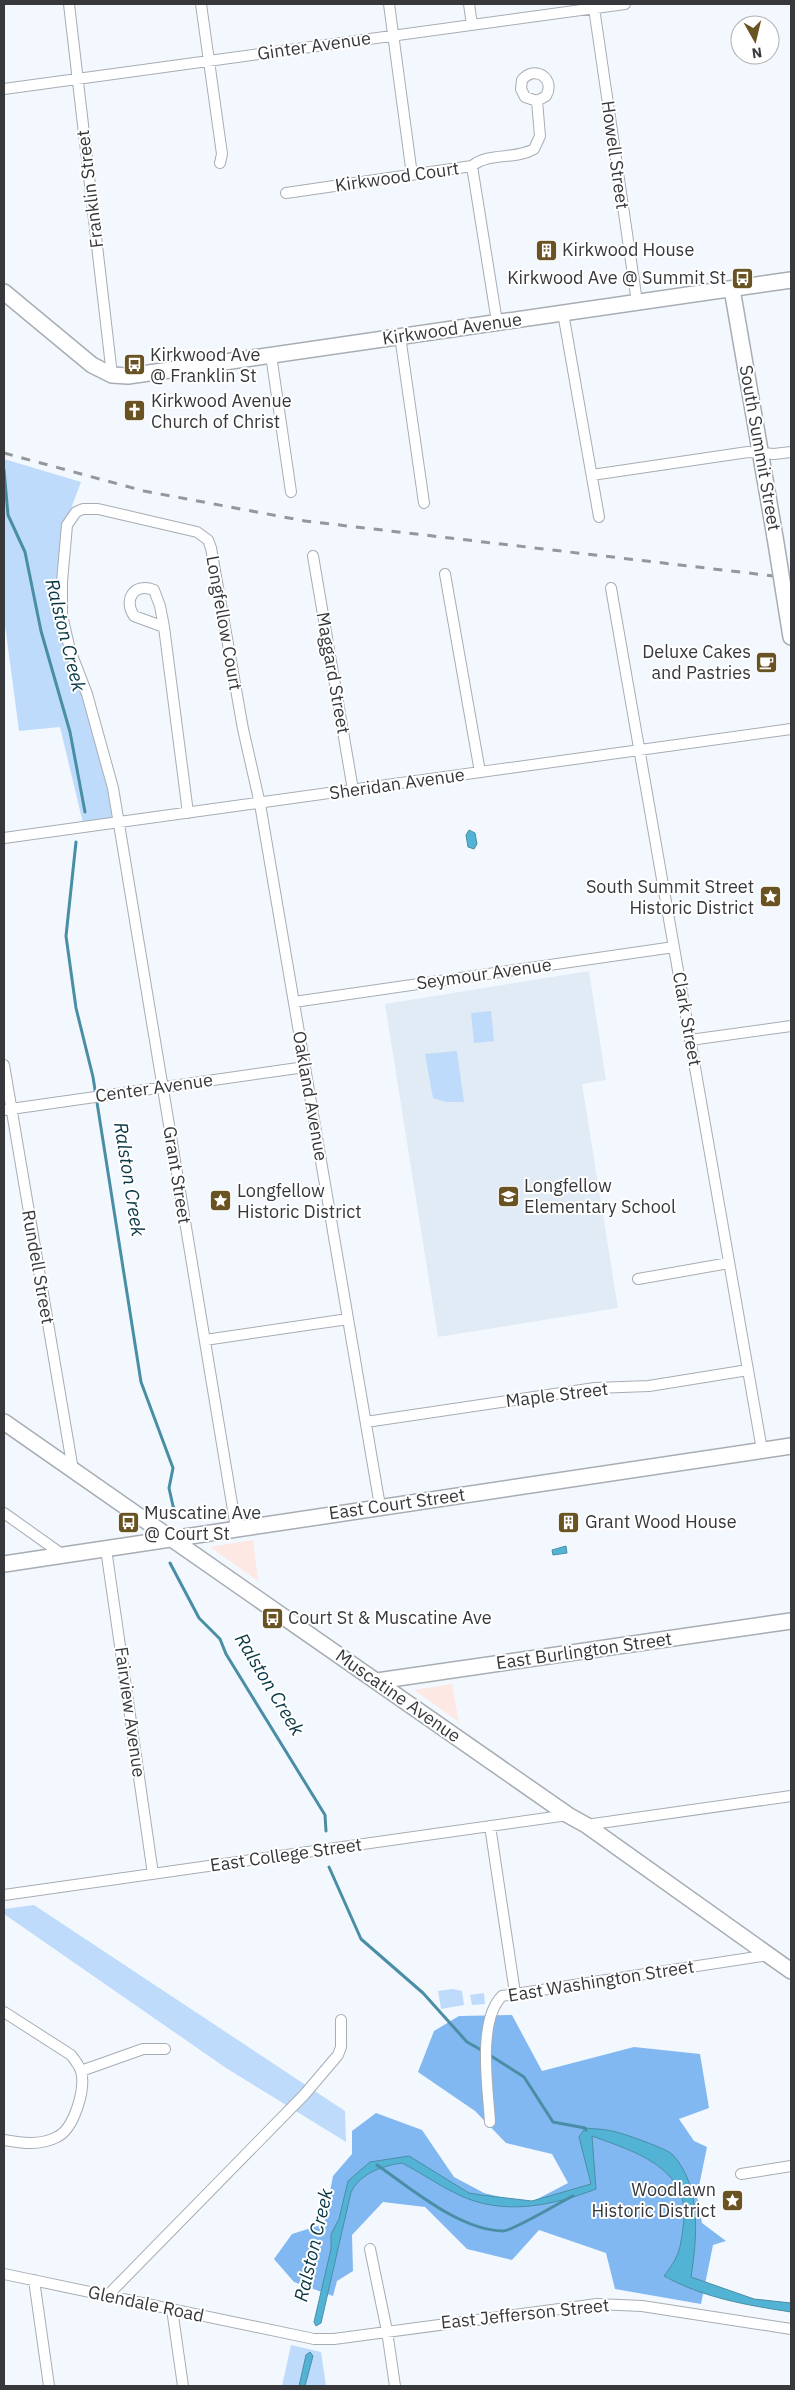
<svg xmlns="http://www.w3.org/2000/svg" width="795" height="2390" viewBox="0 0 795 2390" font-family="'IBM Plex Sans',sans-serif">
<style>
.commercial{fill:#fde8e3}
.built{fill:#e1ebf5}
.green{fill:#bedbfb}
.forest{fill:#81b8f2}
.water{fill:#52b3d4;stroke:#4a8ea6}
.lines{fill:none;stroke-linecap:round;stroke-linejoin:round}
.stream{stroke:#4a8ea6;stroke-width:3}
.street-casing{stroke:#a6adb4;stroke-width:12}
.secondary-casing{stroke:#a6adb4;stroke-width:18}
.street{stroke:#fff;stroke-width:10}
.secondary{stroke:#fff;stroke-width:15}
.rail{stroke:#94979c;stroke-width:3;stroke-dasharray:9 9;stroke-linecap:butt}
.secondary-bridge-casing{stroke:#a6adb4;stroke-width:18;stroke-linecap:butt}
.secondary-bridge{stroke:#fff;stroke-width:15}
.labels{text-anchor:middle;stroke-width:4;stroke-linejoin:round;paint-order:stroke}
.street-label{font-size:18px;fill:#36383b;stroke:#fff}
.poi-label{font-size:18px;fill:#36383b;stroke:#fff;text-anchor:start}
.water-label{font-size:19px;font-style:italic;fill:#093745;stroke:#fff}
</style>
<rect width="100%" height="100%" fill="#f3f8fe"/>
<!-- commercial -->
<path class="commercial" d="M253,1540L258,1581L210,1547Z
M452,1684L459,1722L414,1690Z"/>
<!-- built -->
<path class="built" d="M589,971L606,1080L582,1084L618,1308L438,1337L385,1004Z"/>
<!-- green -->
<path class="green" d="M4,459L81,482L64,527L57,592L59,625L66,653L82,694L108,792L112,818L83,823L60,727L19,731L4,617Z
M491,1011L494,1041L474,1043L471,1013Z
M457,1051L464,1102H446L433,1098L425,1054Z
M34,1905L345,2111L346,2142L226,2068L4,1914V1909Z
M453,1989L462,1991L464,2005L441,2009L438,1991Z
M484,1993L485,2004L472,2005L470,1995Z
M291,2345L321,2352L326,2386H282Z"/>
<!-- forest -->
<path class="forest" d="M512,2015L542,2071L634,2047L700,2054L709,2108L679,2119L694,2141L707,2147L697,2196L702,2223L726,2241L713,2245L701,2304L615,2289L606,2253L539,2230L512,2260L467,2249L425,2207L383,2202L352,2235L353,2271L337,2281L333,2296L294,2282L274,2259L292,2234L324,2224L333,2176L352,2154V2131L376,2113L422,2130L454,2177L484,2193L528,2204L568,2183L552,2154L506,2143L475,2111L418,2072L434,2031L459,2016Z"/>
<!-- water -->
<path class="water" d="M469,830L475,833L477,844L474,849L468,847L466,835Z
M566,1546L567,1553L553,1555L552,1550Z
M585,2128C595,2129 606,2129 616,2132C625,2134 668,2149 673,2155C702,2187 697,2238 691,2277L754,2299L791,2303V2312C746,2305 704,2298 664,2276C679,2256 680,2251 683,2227C693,2169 636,2152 592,2136L596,2189C552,2206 503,2216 459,2195C439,2186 422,2173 402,2163C382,2166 361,2173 351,2192L321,2323L316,2326L314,2322L331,2249V2234L339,2219L348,2181L370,2162L409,2156L469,2193L481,2195L532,2201L591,2184L579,2137Z
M310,2352L313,2356L305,2386H299L306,2355Z"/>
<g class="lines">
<!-- stream -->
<path class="stream" d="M4,470L8,515L25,552L41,631L70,732L85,812
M76,842L66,936L76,1008L93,1077L141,1382L173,1468L169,1488L173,1506L179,1517
M170,1563L199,1618L220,1639L226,1654L325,1815L326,1831
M329,1867L361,1939L423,1993L467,2042L483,2051
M488,2054L524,2077L553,2122L585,2128L586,2130
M377,2165C412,2189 459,2230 503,2231C513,2231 560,2202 573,2196"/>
<defs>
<path id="street" d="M69,4L112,375
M201,4L222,154L220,163
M389,4L412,175
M469,4L472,25
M594,8L637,302
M4,89L625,4
M472,166C489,152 515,160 534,149L540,136L537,101L546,96C556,79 535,64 522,80L521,89L525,97L537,101
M472,166L497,322
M286,193L472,166
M563,313L599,517
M400,336L424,503
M271,355L291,492
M592,475L748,452L774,454L791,452
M313,556L353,790
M445,574L480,772
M611,588L762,1450
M164,627L134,616C123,600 134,582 154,590L160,606L164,627L188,813
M4,838L791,729
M294,1002L674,947
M690,1040L791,1026
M4,1065L73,1470
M4,1110L305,1067
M638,1279L729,1263
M205,1340L348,1319
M366,1422L595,1388L649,1386L748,1370
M4,1513L63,1555
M236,1528L113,788L87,694L70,650L62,615V582L67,525L76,512L83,509H98L197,532L208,540L211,548L243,729L260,804L380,1506
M106,1549L153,1874
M586,1825L791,1796
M490,1826L515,1993
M4,1895L568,1815
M4,2012L71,2055C75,2060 79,2065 81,2071C86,2089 74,2129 57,2137C40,2146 21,2143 4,2140
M81,2071L143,2049H165
M490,2122C488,2088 477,2021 502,1996L769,1955
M741,2174L791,2166
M370,2249L387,2331L395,2386
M4,2274L314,2339H334L597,2304L642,2306L791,2329
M34,2280L49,2386
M107,2296L304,2095L338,2055L341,2047V2020
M172,2309L183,2386"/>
<path id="secondary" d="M732,289L775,537
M4,292L92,365L112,375L128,376L791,280
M787,612L791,637
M4,1422L568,1815L586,1825L791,1971
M4,1564L791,1446
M377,1681L791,1621"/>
</defs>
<!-- street casing -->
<use href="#street" class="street-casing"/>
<!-- secondary casing -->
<use href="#secondary" class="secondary-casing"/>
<!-- street -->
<use href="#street" class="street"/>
<!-- secondary -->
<use href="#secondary" class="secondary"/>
<!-- rail -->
<path class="rail" d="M4,453L144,491L305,521L791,578"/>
<defs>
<path id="secondary-bridge" d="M775,537L787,612"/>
</defs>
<!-- secondary-bridge casing -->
<use href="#secondary-bridge" class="secondary-bridge-casing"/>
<!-- secondary-bridge -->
<use href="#secondary-bridge" class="secondary-bridge"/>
</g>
<!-- icons -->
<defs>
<symbol id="building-square" viewBox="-11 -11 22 22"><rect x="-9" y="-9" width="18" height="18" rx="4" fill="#6a5323" stroke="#fff"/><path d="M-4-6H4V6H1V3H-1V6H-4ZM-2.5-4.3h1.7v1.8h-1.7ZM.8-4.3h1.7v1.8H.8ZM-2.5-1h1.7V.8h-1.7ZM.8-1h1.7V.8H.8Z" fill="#fff"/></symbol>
<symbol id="bus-square" viewBox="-11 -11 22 22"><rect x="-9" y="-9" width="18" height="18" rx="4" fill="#6a5323" stroke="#fff"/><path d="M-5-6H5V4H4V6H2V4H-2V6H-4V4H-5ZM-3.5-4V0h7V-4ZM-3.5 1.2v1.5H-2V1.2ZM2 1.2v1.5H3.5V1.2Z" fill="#fff"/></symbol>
<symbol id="church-square" viewBox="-11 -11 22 22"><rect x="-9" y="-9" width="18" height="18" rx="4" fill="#6a5323" stroke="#fff"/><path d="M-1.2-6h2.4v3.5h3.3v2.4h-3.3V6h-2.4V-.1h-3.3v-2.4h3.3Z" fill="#fff"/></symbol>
<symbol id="cafe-square" viewBox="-11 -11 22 22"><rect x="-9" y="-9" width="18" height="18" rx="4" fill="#6a5323" stroke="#fff"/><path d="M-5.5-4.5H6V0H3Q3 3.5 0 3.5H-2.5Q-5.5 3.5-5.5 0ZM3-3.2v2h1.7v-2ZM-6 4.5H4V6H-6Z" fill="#fff"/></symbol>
<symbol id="sight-square" viewBox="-11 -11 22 22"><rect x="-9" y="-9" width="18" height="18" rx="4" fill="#6a5323" stroke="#fff"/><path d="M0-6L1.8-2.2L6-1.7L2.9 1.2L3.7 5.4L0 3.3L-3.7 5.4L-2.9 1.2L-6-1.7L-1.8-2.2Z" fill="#fff"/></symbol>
<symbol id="school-square" viewBox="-11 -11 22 22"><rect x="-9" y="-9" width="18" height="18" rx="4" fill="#6a5323" stroke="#fff"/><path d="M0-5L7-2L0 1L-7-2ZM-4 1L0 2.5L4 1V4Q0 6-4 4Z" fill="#fff"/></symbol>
</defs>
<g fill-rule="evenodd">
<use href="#building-square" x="534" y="238" width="25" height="25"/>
<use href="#bus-square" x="730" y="266" width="25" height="25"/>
<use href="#bus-square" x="122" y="352" width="25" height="25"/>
<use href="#church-square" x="122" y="398" width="25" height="25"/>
<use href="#cafe-square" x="754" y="650" width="25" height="25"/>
<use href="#sight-square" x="758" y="884" width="25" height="25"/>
<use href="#school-square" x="496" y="1184" width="25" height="25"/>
<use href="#sight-square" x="208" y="1188" width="25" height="25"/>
<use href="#building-square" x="556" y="1510" width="25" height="25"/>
<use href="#bus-square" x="116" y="1510" width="25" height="25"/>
<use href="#bus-square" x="260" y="1606" width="25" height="25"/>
<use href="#sight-square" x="720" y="2188" width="25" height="25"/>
</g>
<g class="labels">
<!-- street labels -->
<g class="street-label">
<text transform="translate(314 46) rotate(-8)" y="6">Ginter Avenue</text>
<text transform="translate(615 155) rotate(82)" y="6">Howell Street</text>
<text transform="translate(397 177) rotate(-8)" y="6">Kirkwood Court</text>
<text transform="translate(90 189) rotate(-97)" y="6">Franklin Street</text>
<text transform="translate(452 329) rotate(-8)" y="6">Kirkwood Avenue</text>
<text transform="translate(760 448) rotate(80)" y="6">South Summit Street</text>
<text transform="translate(224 623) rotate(80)" y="6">Longfellow Court</text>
<text transform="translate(333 673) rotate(80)" y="6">Maggard Street</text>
<text transform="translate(397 784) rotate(-8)" y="6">Sheridan Avenue</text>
<text transform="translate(484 974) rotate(-8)" y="6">Seymour Avenue</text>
<text transform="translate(687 1019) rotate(80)" y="6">Clark Street</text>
<text transform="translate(154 1088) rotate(-8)" y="6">Center Avenue</text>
<text transform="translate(310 1096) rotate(80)" y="6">Oakland Avenue</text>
<text transform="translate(177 1175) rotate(81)" y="6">Grant Street</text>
<text transform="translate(38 1267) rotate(80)" y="6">Rundell Street</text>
<text transform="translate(557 1395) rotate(-7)" y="6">Maple Street</text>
<text transform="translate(397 1504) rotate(-8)" y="6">East Court Street</text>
<text transform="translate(584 1651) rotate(-8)" y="6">East Burlington Street</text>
<text transform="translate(398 1696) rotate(35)" y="6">Muscatine Avenue</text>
<text transform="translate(130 1712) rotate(82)" y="6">Fairview Avenue</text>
<text transform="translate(286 1855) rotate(-8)" y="6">East College Street</text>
<text transform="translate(601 1981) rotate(-9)" y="6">East Washington Street</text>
<text transform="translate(146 2304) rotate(12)" y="6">Glendale Road</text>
<text transform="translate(525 2314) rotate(-6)" y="6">East Jefferson Street</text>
</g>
<!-- poi labels -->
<g class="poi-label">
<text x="562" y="256">Kirkwood House</text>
<text x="726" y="284" text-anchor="end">Kirkwood Ave @ Summit St</text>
<text x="150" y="361">Kirkwood Ave<tspan x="150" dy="21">@ Franklin St</tspan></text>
<text x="151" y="407">Kirkwood Avenue<tspan x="151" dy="21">Church of Christ</tspan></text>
<text x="751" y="658" text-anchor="end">Deluxe Cakes<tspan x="751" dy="21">and Pastries</tspan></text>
<text x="754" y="893" text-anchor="end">South Summit Street<tspan x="754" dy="21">Historic District</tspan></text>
<text x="524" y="1192">Longfellow<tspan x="524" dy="21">Elementary School</tspan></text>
<text x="237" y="1197">Longfellow<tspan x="237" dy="21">Historic District</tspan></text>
<text x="144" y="1519">Muscatine Ave<tspan x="144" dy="21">@ Court St</tspan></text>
<text x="585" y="1528">Grant Wood House</text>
<text x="288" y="1624">Court St &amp; Muscatine Ave</text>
<text x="716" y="2196" text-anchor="end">Woodlawn<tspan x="716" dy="21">Historic District</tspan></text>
</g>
<!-- water labels -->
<g class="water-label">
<text transform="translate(66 635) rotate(76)" y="7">Ralston Creek</text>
<text transform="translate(130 1179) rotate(81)" y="7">Ralston Creek</text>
<text transform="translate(270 1684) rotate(59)" y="7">Ralston Creek</text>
<text transform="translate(313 2245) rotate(-77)" y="7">Ralston Creek</text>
</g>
</g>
<!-- border -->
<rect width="795" height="2390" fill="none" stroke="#36383b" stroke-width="10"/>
<!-- north arrow -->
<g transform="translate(755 40) rotate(172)"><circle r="24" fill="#ffffff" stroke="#afafb1"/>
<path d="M0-4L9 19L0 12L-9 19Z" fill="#6a5323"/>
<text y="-8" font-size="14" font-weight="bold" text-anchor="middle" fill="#36383b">N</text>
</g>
</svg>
